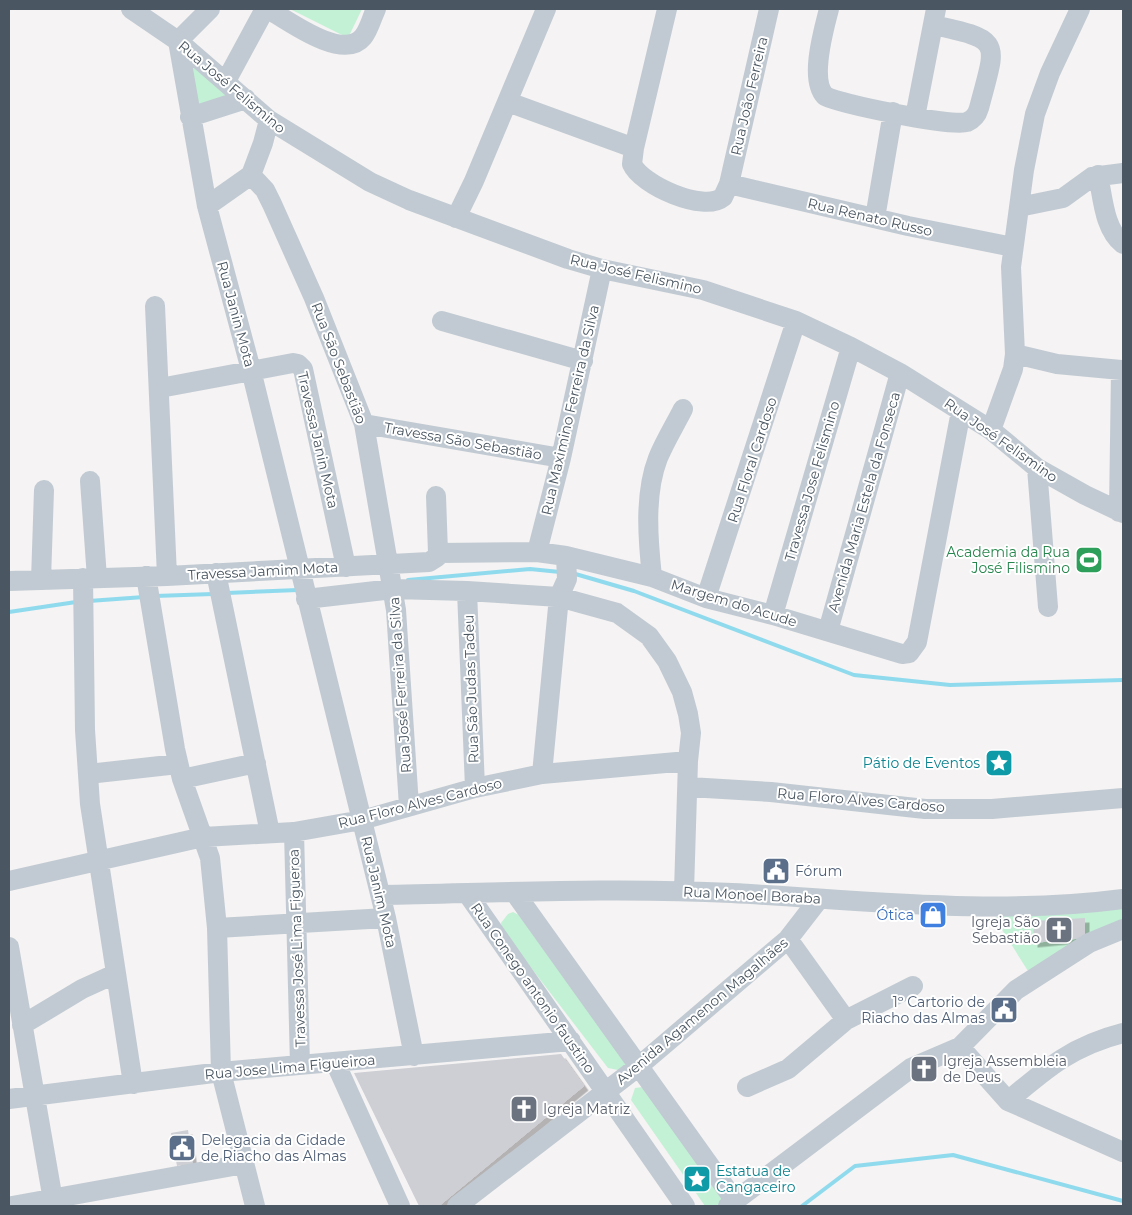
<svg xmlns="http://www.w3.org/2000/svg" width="1132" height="1215" viewBox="0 0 1132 1215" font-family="Montserrat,sans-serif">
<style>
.park{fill:#c3f1d5}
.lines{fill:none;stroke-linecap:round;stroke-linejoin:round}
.stream{stroke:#90daee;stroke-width:4}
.building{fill:#cdcfd5;filter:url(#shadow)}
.minor{stroke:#c1cad2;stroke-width:20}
.labels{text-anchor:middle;stroke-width:4;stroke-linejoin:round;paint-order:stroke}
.street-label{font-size:14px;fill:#4a5661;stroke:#fff}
.leisure-label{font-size:14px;fill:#27864d;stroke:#fff;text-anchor:end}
.culture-label{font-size:14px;fill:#0d838f;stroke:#fff;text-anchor:end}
.service-label{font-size:14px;fill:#4e5e75;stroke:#fff;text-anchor:start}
.shop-label{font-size:14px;fill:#366cbe;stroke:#fff;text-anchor:end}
.worship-label{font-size:14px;fill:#5b616d;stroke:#fff;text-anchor:start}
</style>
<defs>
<filter id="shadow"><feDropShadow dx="4.5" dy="4.5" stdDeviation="0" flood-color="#0004"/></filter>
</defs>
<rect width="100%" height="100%" fill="#f5f3f3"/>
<!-- park -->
<path class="park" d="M290,9H362L348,38Z
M189,60L237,95L198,105Z
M1123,906V923L1028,971L994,917Z
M513,912L519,915L628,1067L623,1071L608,1068L502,930L501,923L508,914Z
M643,1087L727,1206H705L631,1100L635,1088Z"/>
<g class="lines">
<!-- stream -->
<path class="stream" d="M572,573L634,591L854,675L950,685L1123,680
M408,580L530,569L560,572
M227,593L298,590
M155,596L213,594
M89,601L144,597
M9,612L76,602
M802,1206L855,1166L953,1155L1123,1201"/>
</g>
<!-- building -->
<path class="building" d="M1085,918V938L1033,943L1034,921Z
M561,1054L584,1086L439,1206H419L354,1073Z
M188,1130L193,1163L177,1166L171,1133Z"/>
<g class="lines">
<!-- minor -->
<path class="minor" d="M131,9L178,41L269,120L370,182L409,200L568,259L602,269L703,290L796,321L851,347L900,373L991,430L1037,468L1085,495L1123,513
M210,9L178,41L207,206L251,370L386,918L414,1056
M268,9C287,20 343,62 363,37C369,30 372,17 376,9
M667,9L634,148L632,164C641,185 704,213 723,197L729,184L769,9
M829,9C824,29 809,79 825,96C842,104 950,127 967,122C974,119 977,115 979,108C996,42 1005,40 933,25
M226,81L265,9
M508,102L634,148
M190,117L246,99
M915,117L936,9
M251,175L265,190L272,204L314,298L364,424L396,610L409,806
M1098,175C1103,198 1104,229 1123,244
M729,184L908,226L1013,247
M207,206L251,175L263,143L269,120
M1019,207L1063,198L1092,177L1123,173
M456,218L474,181L546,9
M875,218L893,112
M155,306L167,576
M442,321L583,361
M1015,354L1057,364L1121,370L1119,512
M160,388L293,363L298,364L303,369L346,567
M364,424L561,458
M991,430L1013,369L1015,354L1011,267L1024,170L1035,114L1050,73L1080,9
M1037,468L1048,607
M90,481L97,578
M537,552L561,458L602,269
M438,553L537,552L566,556L567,579L559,597L542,774
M566,556L652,577L706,598L773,615L902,654L909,653L917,642L961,411
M216,573L270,833
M146,576L175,749L182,779L210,858L217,928L221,1072L255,1206
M652,577C648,540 644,494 658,458C665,441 675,425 683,409
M83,578L85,730L90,804L133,1084
M41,580L44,490
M9,581L167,576L429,562L437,557L438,553L436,496
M467,591L475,788
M706,598L796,321
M306,599L393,589L467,591L559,597L617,613L649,636L667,661L682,692L688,714L691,733L688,761
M773,615L851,347
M828,631L900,373
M88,774L178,764
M182,779L256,763
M689,787L771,792L925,809H992L1123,798
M294,832L300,1065
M9,881L203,837L294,832L362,820L475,788L542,774L688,761L684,891
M467,893L685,1206
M515,893L735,1201
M381,895C497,893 615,887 732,893C862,900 993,916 1123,899
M217,928L386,918
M788,939L846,1020L913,986
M9,947L54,1206
M22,1025L82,989L115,974
M960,1047L1008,1101L1123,1152
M335,1062L400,1206
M747,1087L788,1069L846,1020
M9,1099L221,1072L571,1041
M1008,1101C1047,1068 1072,1046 1123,1033
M12,1206L244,1164
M457,1206L639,1066L788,939L819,899
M728,1206L911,1068L960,1047L1016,990L1089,943L1123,929"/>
</g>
<!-- icons -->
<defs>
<symbol id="stadium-square" viewBox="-11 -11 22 22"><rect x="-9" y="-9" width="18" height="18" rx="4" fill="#2e9e5b" stroke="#fff"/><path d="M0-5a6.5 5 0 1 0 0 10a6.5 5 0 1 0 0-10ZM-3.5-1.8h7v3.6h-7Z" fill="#fff"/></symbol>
<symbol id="sight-square" viewBox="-11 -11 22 22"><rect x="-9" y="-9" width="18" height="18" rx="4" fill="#0f9aa8" stroke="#fff"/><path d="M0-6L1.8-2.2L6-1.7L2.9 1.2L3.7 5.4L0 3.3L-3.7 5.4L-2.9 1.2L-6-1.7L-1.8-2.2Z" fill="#fff"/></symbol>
<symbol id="civic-square" viewBox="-11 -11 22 22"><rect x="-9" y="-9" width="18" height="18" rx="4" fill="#5c6f8a" stroke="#fff"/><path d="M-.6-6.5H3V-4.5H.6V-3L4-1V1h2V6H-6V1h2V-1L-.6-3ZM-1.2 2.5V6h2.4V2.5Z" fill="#fff"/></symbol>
<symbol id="shop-square" viewBox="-11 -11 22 22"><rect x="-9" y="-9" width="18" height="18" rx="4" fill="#3f7fe0" stroke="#fff"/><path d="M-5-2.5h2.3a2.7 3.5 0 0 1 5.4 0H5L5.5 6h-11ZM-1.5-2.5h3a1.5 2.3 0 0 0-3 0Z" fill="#fff"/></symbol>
<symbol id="church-square" viewBox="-11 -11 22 22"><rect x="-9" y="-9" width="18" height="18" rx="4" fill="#6b7280" stroke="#fff"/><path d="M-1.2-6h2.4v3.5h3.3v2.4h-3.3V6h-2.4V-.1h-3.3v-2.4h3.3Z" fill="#fff"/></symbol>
</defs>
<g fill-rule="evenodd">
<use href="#stadium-square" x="1073" y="544" width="32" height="32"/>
<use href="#sight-square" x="983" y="747" width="32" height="32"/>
<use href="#civic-square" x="760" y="855" width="32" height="32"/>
<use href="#shop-square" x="917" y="899" width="32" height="32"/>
<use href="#church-square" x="1043" y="914" width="32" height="32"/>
<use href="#civic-square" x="988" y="994" width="32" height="32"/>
<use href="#church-square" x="908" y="1053" width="32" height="32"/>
<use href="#church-square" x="508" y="1093" width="32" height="32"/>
<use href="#civic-square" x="166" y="1132" width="32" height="32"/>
<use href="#sight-square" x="681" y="1163" width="32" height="32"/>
</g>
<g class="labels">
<!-- street labels -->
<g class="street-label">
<text transform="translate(232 87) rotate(40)" y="5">Rua José Felismino</text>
<text transform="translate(749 96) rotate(-77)" y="5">Rua João Ferreira</text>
<text transform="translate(870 217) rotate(13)" y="5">Rua Renato Russo</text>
<text transform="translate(636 274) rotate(13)" y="5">Rua José Felismino</text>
<text transform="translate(236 314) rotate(75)" y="5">Rua Janin Mota</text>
<text transform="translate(339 363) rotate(69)" y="5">Rua São Sebastião</text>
<text transform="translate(570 410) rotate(-77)" y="5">Rua Maximino Ferreira da Silva</text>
<text transform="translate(318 440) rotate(77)" y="5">Travessa Janin Mota</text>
<text transform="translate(1001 440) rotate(35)" y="5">Rua José Felismino</text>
<text transform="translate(463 441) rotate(10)" y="5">Travessa São Sebastião</text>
<text transform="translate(752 460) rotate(-72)" y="5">Rua Floral Cardoso</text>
<text transform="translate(812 481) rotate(-74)" y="5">Travessa Jose Felismino</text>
<text transform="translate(864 502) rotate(-74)" y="5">Avenida Maria Estela da Fonseca</text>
<text transform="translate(263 571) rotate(-3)" y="5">Travessa Jamim Mota</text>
<text transform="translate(734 603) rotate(17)" y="5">Margem do Acude</text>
<text transform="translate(400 685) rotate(-94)" y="5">Rua José Ferreira da Silva</text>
<text transform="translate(471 689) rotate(-92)" y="5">Rua São Judas Tadeu</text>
<text transform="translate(861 800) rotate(5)" y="5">Rua Floro Alves Cardoso</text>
<text transform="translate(420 803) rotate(-14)" y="5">Rua Floro Alves Cardoso</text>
<text transform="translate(379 892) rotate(77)" y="5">Rua Janim Mota</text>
<text transform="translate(752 895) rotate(3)" y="5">Rua Monoel Boraba</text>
<text transform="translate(297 948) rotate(-92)" y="5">Travessa José Lima Figueroa</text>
<text transform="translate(533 988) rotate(55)" y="5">Rua Conego antonio faustino</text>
<text transform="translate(702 1011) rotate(-40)" y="5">Avenida Agamenon Magalhães</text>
<text transform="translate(290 1067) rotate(-5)" y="5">Rua Jose Lima Figueiroa</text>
</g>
<!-- leisure labels -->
<g class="leisure-label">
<text x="1070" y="557">Academia da Rua<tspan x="1070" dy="16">José Filismino</tspan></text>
</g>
<!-- culture labels -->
<g class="culture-label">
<text x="980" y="768">Pátio de Eventos</text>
<text x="716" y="1176" text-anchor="start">Estatua de<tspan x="716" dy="16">Cangaceiro</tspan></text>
</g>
<!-- service labels -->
<g class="service-label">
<text x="795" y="876">Fórum</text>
<text x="985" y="1007" text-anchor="end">1º Cartorio de<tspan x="985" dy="16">Riacho das Almas</tspan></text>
<text x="201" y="1145">Delegacia da Cidade<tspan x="201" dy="16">de Riacho das Almas</tspan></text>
</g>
<!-- shop labels -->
<g class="shop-label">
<text x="914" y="920">Ótica</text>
</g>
<!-- worship labels -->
<g class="worship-label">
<text x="1040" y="927" text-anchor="end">Igreja São<tspan x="1040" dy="16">Sebastião</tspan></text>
<text x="943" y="1066">Igreja Assembleia<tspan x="943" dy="16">de Deus</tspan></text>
<text x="543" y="1114">Igreja Matriz</text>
</g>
</g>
<!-- border -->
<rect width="1132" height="1215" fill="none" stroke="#4a5661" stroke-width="20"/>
</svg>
